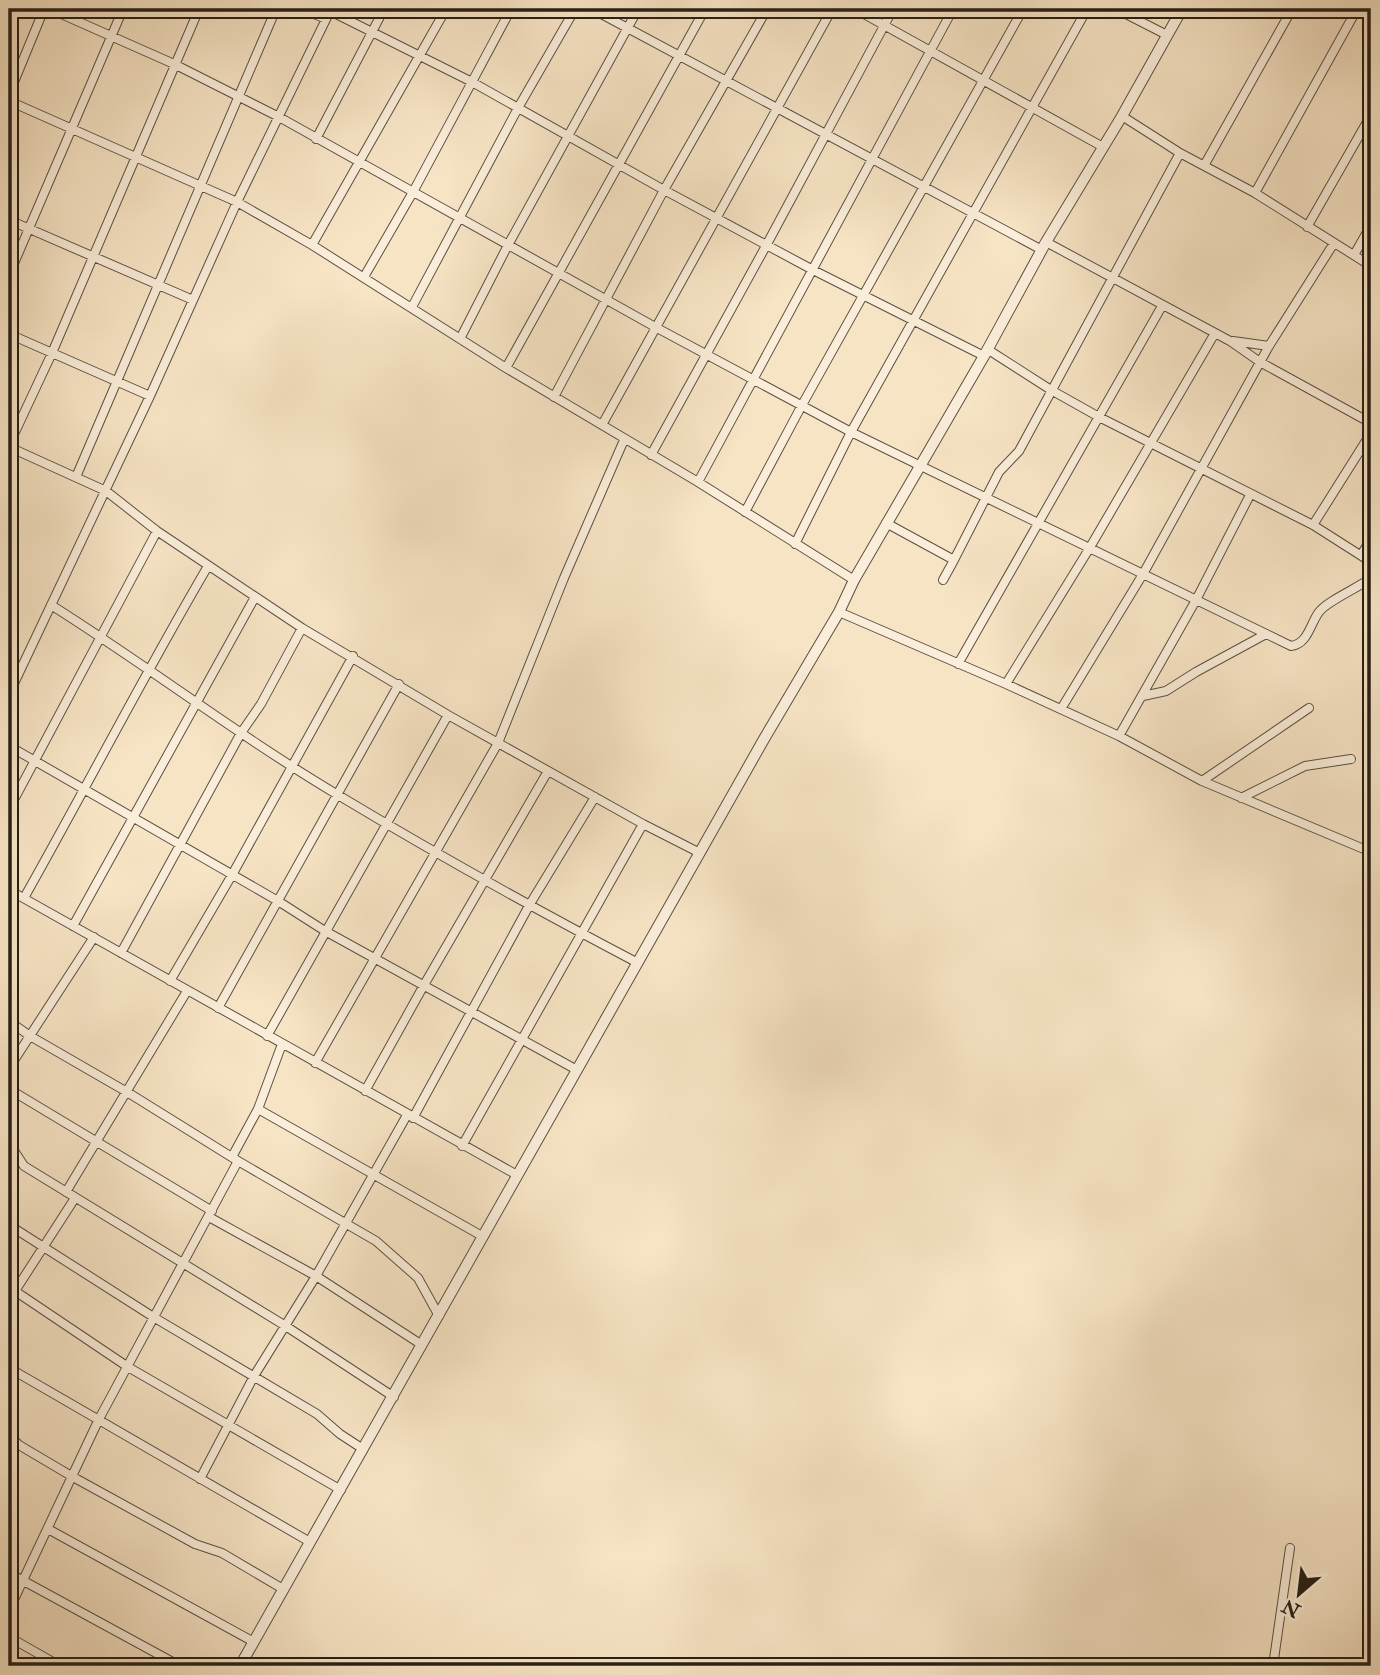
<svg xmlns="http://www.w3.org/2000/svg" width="1380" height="1675" viewBox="0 0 1380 1675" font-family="'IM FELL Double Pica',serif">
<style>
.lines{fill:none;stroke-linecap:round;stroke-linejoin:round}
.minor-casing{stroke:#5b5040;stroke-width:10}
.tertiary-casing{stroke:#5b5040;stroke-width:12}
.minor{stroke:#faedd9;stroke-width:8}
.tertiary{stroke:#faedd9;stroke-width:10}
</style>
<rect width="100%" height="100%" fill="#f7e4c5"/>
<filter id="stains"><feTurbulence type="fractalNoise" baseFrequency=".00286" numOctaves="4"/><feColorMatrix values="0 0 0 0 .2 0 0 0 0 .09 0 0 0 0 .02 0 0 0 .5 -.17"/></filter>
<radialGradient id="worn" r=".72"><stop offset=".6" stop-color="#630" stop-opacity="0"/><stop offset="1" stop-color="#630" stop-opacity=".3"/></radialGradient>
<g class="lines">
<defs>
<path id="minor" d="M50,9L174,64L279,117L657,328L851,432L1291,646C1308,644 1310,624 1319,612C1327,601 1358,588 1371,578
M302,9L326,19
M592,9L1042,250
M855,9L1103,147
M1116,9L1167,35
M1358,9L1371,17
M330,11L472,82L664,190L813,270L984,356
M9,94L44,9
M9,101L237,202L312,245L506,368L698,482L854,580
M1122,116L1180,153L1255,193L1371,266
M316,139L384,9
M1205,164L1292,9
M1255,193L1357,9
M9,220L193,300
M1307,227L1371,115
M1046,242L1230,341L1260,362L1371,423
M312,245L446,9
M1354,255L1371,225
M9,275L123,9
M364,277L413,192L511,9
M412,307L518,108L575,9
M9,334L150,396
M461,337L508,245L638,9
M1233,341L1269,346
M987,349L1051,390L1099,417L1313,525L1371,562
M506,368L705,9
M554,397L664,190L767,9
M602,425L832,9
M9,445L52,353L199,9
M9,447L106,491L157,531L302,628L448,715L643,824L700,853
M651,455L767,244L893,9
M76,477L276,9
M698,482L953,9
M745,512L802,405L1023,9
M886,523L954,560L999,472L1019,451L1180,153
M1313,525L1371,433
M795,544L851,432L1087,9
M1361,555L1371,539
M943,580L954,560
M51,605C148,666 239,736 338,795C436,854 537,910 638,963
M839,612L1006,684L1119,736L1202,781L1371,852
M958,664L1162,306
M1006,684L1089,549L1215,333
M9,694L150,396L237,202L331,9
M1143,696L1166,691L1196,672L1266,634
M1061,709L1143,574L1269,346L1334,243
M1119,736L1196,600L1250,495
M9,746L278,901L325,931L577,1070
M1202,781L1309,708
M1241,798L1305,766L1351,759
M9,809L157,531
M9,890L517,1175
M24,898C86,788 144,675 208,566
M73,926L255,597
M121,953L241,733L261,704L302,628
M170,981L232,875L353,656
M218,1008L399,684
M9,1021L30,1036L127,1092L238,1161L376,1241L418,1278L439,1316
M267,1036L448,715
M315,1063L498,743L564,578L624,440
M9,1068L94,937
M9,1089L212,1211
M365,1091L424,985L548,771
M258,1109L482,1236
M413,1118L530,904L595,797
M9,1143L24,1166L284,1325L394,1397
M462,1146L643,824
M232,1157L258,1109L282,1044
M66,1192L187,991
M75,1198L15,1291L128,1367L341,1490
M209,1217L316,1276L422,1345
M9,1225L155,1318L317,1414L340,1434L363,1449
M9,1300L15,1291
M9,1368L310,1542
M9,1435L19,1445L73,1477L195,1544L222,1553L283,1589
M200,1479L254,1376L316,1276L407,1115
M48,1529L254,1642
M9,1573L180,1666
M9,1610L99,1419L238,1161
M9,1637L60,1666
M1273,1666L1290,1548"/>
<path id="tertiary" d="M240,1666L764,739L839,612L854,580L984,356L1046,242L1122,116L1182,9"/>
</defs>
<!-- minor casing -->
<use href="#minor" class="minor-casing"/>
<!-- tertiary casing -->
<use href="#tertiary" class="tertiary-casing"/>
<!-- minor -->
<use href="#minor" class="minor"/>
<!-- tertiary -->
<use href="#tertiary" class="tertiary"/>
</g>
<!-- margin -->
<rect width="1380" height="1675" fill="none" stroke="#f7e4c5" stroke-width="35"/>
<rect x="10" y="10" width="1359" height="1654" fill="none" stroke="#271f14" stroke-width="3.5"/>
<rect x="18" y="18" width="1345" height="1640" fill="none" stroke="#271f14" stroke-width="2"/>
<!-- north arrow -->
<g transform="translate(1299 1594) rotate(208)" stroke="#faedd9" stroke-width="5" paint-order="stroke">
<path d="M0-5L12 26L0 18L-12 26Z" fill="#271f14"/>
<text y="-10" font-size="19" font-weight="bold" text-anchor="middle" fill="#271f14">N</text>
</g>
<rect width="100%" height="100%" filter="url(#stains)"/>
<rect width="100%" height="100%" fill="url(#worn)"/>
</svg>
